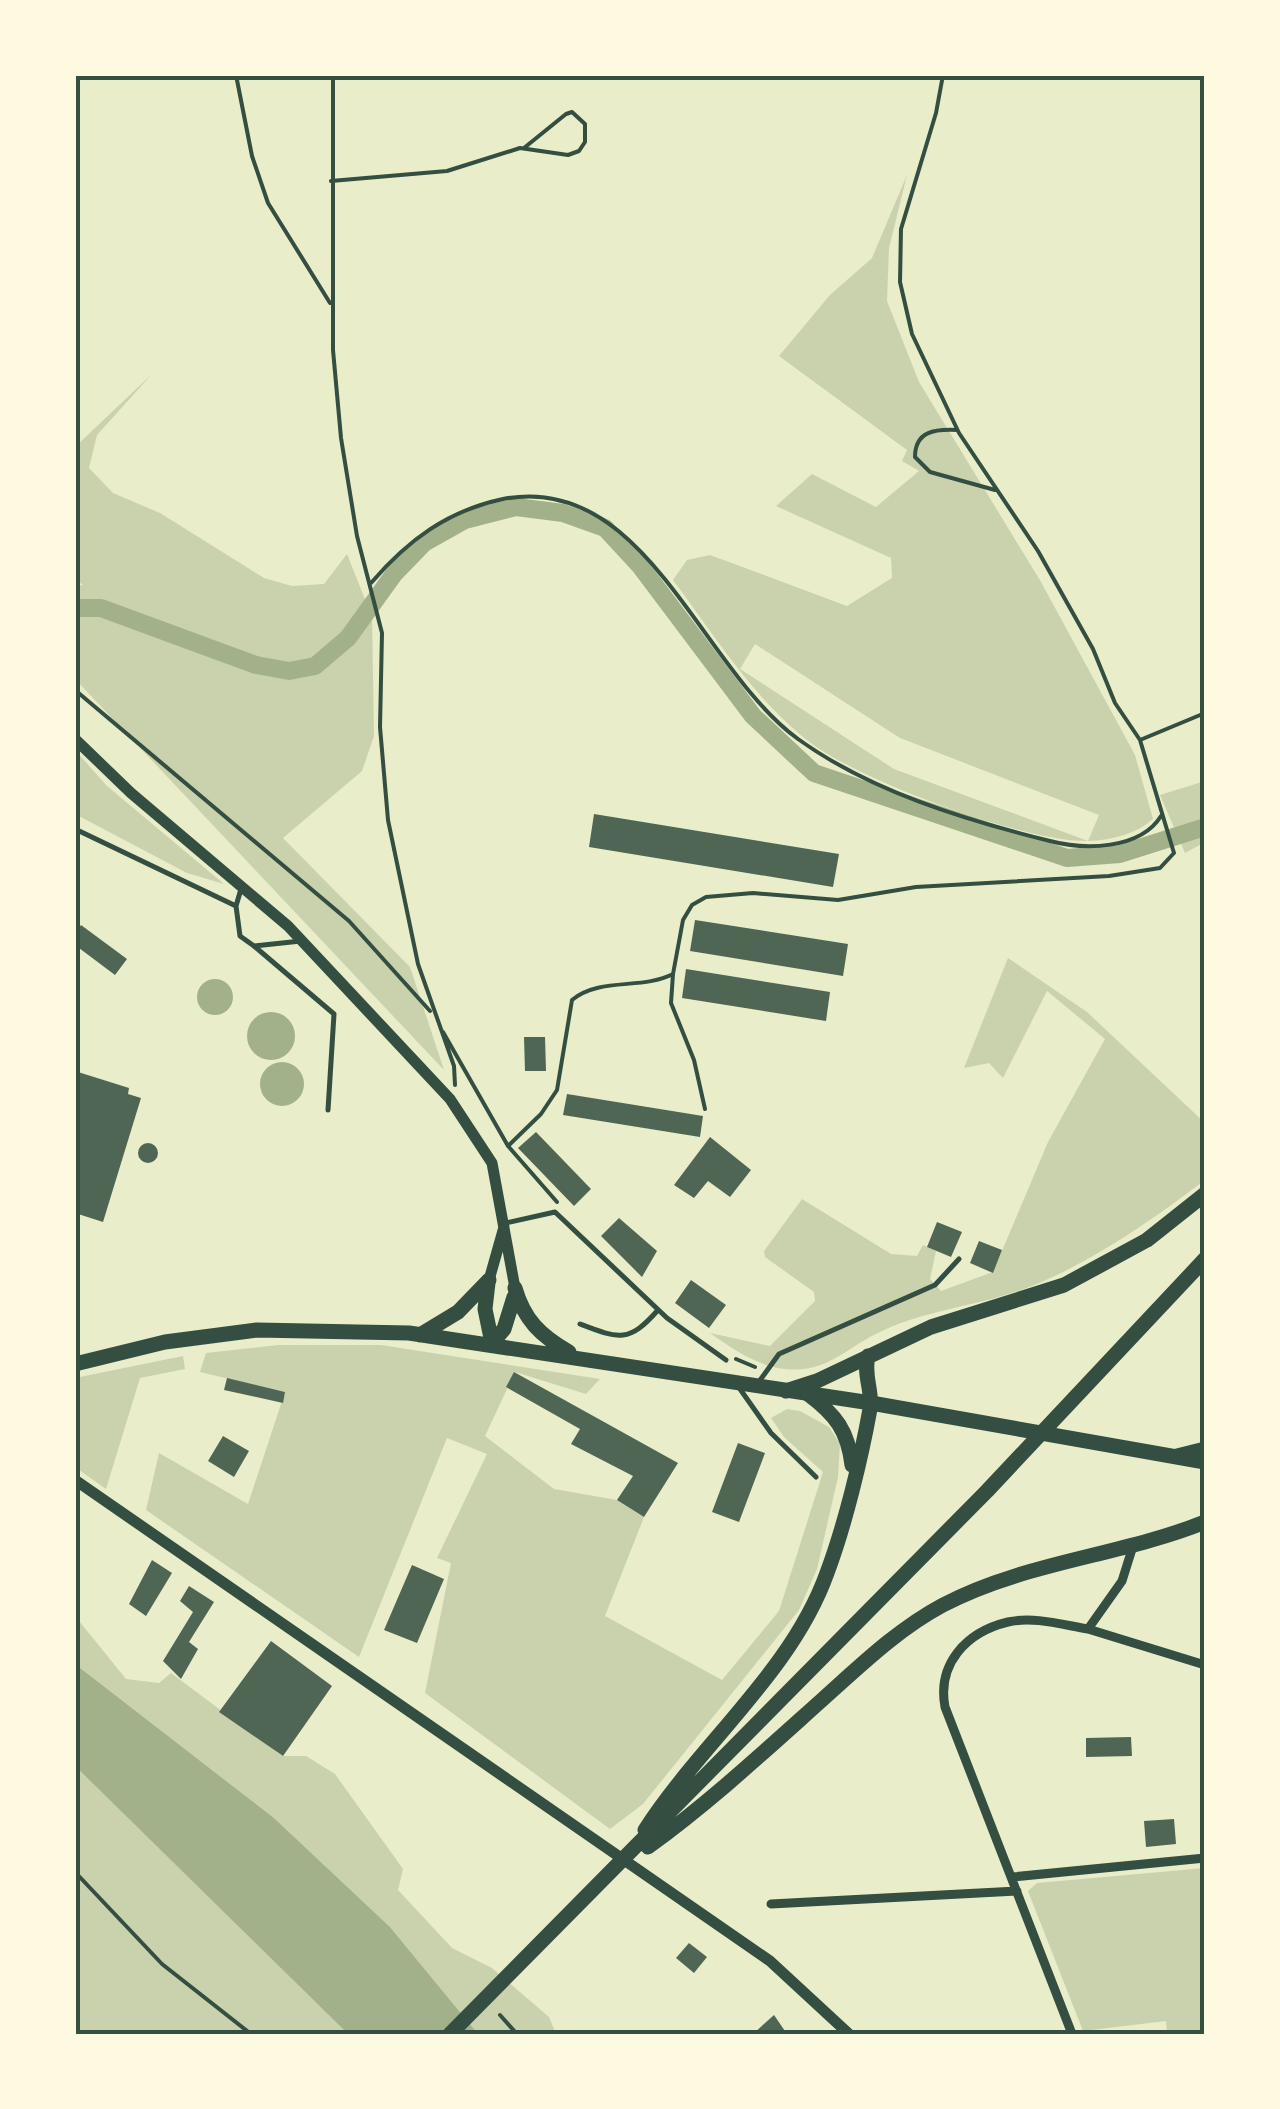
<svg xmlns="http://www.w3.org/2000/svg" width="1280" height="2109" viewBox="0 0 1280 2109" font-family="'PT Sans Narrow',sans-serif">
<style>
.green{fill:#cad2ad;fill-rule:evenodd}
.water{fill:#a3b18a}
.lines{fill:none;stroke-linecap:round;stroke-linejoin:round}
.canal{stroke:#a3b18a;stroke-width:18}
.building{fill:#4f6655}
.path{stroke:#344e41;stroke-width:4}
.service{stroke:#344e41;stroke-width:5}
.minor{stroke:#344e41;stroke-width:9}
.tertiary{stroke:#344e41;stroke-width:11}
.primary{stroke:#344e41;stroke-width:15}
.trunk{stroke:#344e41;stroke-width:15}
.neatline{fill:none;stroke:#344e41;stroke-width:4}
</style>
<rect width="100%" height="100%" fill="#e9edc9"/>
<!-- green -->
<path class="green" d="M907,175L889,248L887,301L919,382L1041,582L1135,755L1153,819C1136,834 1112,840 1089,841C1029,844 859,780 811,743C754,700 715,636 673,580L687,560L710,555L847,606L892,578L891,558L776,506L812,474L876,507L919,471L902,461L907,450L779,356L830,295L872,258ZM755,644L900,738L1099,815L1088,841L894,769L740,669Z
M152,374L97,435L89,468L113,493L160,513L264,578L292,586L324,584L347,554L372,617L374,736L362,771L283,838L410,967L444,1070L75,679V586L83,585L75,579V447Z
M75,750L107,786L224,884L187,873L75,814Z
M1205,781V842L1185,853L1160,795Z
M1008,958L1087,1012L1205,1123V1180C1152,1220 1091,1263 1029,1287C981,1306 929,1309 882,1331C848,1346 827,1374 785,1369C757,1366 733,1349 710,1333L770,1346L815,1301L814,1292L765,1257L764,1251L802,1199L891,1254L917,1256L923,1245L936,1251L930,1279L941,1291L993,1272L1048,1142L1105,1039L1047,991L1003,1078L989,1063L964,1068Z
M278,1345H381L600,1379L586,1394L515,1372L485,1436L554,1489L617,1500L644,1517L605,1616L722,1680L779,1611L823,1472L784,1437L771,1418L787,1409L800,1411L829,1427L840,1444L838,1477L817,1569L799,1610L643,1804L610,1829L425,1693L451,1563L437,1558L487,1454L447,1438L359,1657L146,1510L159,1453L248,1504L285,1392L200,1372L206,1353Z
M183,1356L185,1369L140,1378L106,1489L75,1467V1378Z
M75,1616L126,1679L159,1683L171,1673L282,1756H306L335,1774L403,1869L398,1890L452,1948L492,1968L549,2017L556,2034H478L390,1927L274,1818L75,1664Z
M75,1766L348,2034H75Z
M1205,1868V2034H1167L1166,2021L1083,2031L1028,1891L1037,1883Z"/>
<!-- water -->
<path class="water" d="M197 997a18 18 0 1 1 36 0a18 18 0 1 1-36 0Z
M247 1036a24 24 0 1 1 48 0a24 24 0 1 1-48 0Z
M260 1084a22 22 0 1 1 44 0a22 22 0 1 1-44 0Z
M75,1664L274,1818L390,1927L478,2034H348L75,1766Z"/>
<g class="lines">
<!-- canal -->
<path class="canal" d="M75,608H101L256,665L289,671L315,666L348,638L394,574L424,543L465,520L516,507L563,513L605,528L641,567L753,716L814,773L1067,858L1120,854L1205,827"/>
</g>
<!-- building -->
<path class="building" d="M594,814L839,854L833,887L589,847Z
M695,920L848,944L843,976L690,951Z
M81,925L127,959L115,975L75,945V933Z
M686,969L830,992L826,1021L682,998Z
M524,1037H545L546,1071H525Z
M78,1072L129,1088L128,1094L141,1098L103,1222L75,1213Z
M567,1094L703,1116L700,1137L563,1115Z
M536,1132L591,1189L574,1206L518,1148Z
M710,1137L751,1170L730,1197L708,1181L694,1198L674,1185Z
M138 1153a10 10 0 1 1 20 0a10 10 0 1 1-20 0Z
M619,1218L657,1251L642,1277L601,1236Z
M937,1222L962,1232L951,1257L927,1247Z
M979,1241L1002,1250L993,1273L970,1263Z
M691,1280L726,1305L709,1328L675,1303Z
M514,1372L678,1463L644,1517L617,1500L633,1476L571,1444L580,1429L506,1387Z
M227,1378L285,1392L283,1403L224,1390Z
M223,1436L249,1451L234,1477L208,1461Z
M738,1443L765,1453L739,1522L712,1512Z
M152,1560L172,1573L146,1616L129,1604Z
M412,1565L444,1579L417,1643L384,1630Z
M189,1586L214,1602L189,1642L198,1649L181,1679L163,1661L193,1612L180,1601Z
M271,1641L332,1686L283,1756L219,1712Z
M1131,1737L1132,1756L1086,1757V1738Z
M1174,1819L1176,1844L1146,1847L1144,1821Z
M689,1943L707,1957L694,1973L676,1958Z
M774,2015L787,2034H753Z"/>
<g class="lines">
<!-- path -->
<path class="path" d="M236,75L252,156L268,203L330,303
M333,75V350L341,438L357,536L382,633L380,727L388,820L418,964L454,1066L455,1085
M331,181L447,171L520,148L568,155L579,151L585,142V124L572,112L566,114L524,148
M957,430C935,429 915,431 915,457L930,472L995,490
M371,583C408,540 447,511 503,499C645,471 701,669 798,739C870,791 965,820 1050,841C1084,850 1140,850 1161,816
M75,690L349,921L430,1011
M1140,740L1205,713
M673,974L671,1003L694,1060L705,1109
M443,1032L508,1146L557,1202
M508,1146L541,1114L557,1090L572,1000C600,977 642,990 673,974L683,920L692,905L706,897L753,893L838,900L916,887L1109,876L1160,868L1174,853L1140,740L1115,703L1093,649L1038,551L959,433L912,334L900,282L901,229L936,113L943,75
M736,1359L755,1367
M75,1872L162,1964L251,2034
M500,2015L517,2034"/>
<!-- service -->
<path class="service" d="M75,829L236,906
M241,889L236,906L240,936L254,946L301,941
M254,946L334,1014L328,1110
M506,1223L555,1212L667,1318L726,1360
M580,1324C619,1339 629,1343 658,1310
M758,1383L779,1354L935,1285L959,1259
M740,1389L771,1433L816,1477"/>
<!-- minor -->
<path class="minor" d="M1133,1546L1122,1581L1088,1629L1205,1665
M1012,1877L1205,1858
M771,1904L1017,1891
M1072,2034L945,1707C937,1664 966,1632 1008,1622C1034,1616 1063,1625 1088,1629"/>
<!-- tertiary -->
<path class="tertiary" d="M75,739L131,793L288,926L450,1099L492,1163L515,1288
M489,1280L504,1227
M75,1480L770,1961L849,2034"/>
<!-- primary -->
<path class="primary" d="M488,1283L485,1309L492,1343
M515,1288C524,1320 541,1336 569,1352
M420,1335L458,1312L489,1280
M492,1343L504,1329L514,1297
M75,1364L165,1342L257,1330L409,1333L871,1403L1205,1462"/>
<!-- trunk -->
<path class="trunk" d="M786,1391L817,1381L931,1327L1064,1285L1147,1240L1205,1194
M808,1394C836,1415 848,1431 852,1465
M1177,1456L1205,1449
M645,1830C701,1743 792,1671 827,1573C845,1525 861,1459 870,1409C873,1391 863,1376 868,1356
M648,1847C710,1802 766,1750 823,1699C861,1665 898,1629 943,1605C1025,1562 1120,1556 1205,1522
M450,2034L987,1491L1205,1259"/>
</g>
<!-- border -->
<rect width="1280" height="2109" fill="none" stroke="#fefae0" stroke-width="155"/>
<rect x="78" y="78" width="1124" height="1954" class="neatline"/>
</svg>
